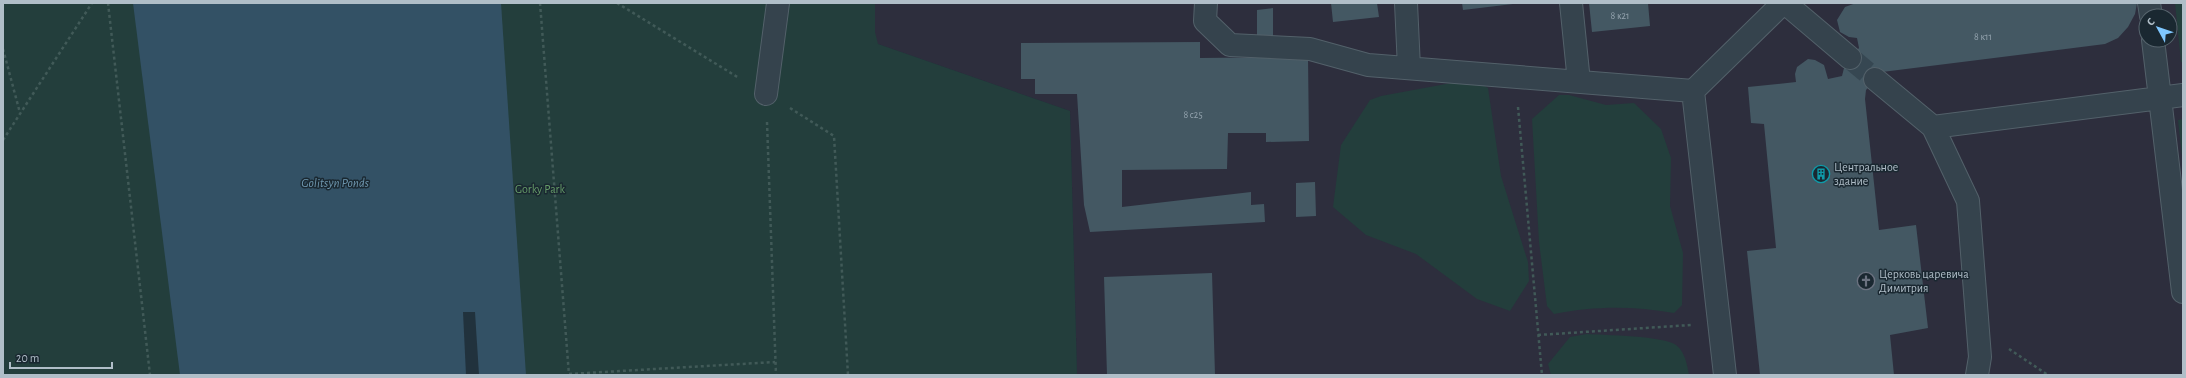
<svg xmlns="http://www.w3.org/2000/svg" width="2186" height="378" viewBox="0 0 2186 378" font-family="'Alegreya Sans',sans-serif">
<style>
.medical{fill:#2d2e3d;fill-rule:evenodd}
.green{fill:#233e3c}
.water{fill:#335165}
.pier{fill:#21323d}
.building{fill:#445863}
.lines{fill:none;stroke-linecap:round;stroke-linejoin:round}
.minor-tunnel{stroke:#364752;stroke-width:22;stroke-dasharray:22 11;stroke-linecap:butt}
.minor-casing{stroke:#53616a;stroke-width:24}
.path{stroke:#415a58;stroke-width:2.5;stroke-dasharray:3 3;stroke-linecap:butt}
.minor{stroke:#35434d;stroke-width:22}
.labels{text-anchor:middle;stroke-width:3;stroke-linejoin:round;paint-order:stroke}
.number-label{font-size:10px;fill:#95a4af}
.poi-label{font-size:12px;fill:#b0bec8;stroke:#1a2831;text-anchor:start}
.park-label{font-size:12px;fill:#659b68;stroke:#1a2831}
.water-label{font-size:13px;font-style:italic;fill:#6e96ae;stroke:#1a2831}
</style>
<rect width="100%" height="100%" fill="#21323d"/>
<!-- medical -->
<path class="medical" d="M875,3H2183V375H1077L1070,111L875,43ZM2146,16H2170V40H2146Z"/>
<!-- green -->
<path class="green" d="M3,3H875V32L878,44L1070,111L1077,375H3Z
M2175,3H2183V62H2181Z
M1473,79L1488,88L1501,176L1528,262L1529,281L1510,311L1477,299L1416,254L1366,235L1333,207L1341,145L1370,100L1381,96Z
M1559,95H1569L1606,105L1634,103L1661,129L1671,158L1670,206L1683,253L1682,305L1674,313C1632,306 1596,306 1554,314L1547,306L1539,242L1532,119Z
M2183,119V165L2178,120Z
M1587,334C1604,335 1665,336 1676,345C1685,352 1687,364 1689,375H1551L1548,364L1570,337Z"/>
<!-- water -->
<path class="water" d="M133,3H501L526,375H180Z"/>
<!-- pier -->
<path class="pier" d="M463,312H475L479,375H466Z"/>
<!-- building -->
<path class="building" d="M1331,3H1377L1379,17L1333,22Z
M1462,3H1513V4L1463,10Z
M1589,3H1648L1650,26L1592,32Z
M1856,3H2137L2135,14L2128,27L2118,38L2105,44L1882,72L1866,90L1865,99L1879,230L1916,225L1928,328L1890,335L1894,375H1760L1747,251L1776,248L1764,124L1751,123L1748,87L1796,82L1795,74L1797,67L1808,59L1815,60L1824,65L1828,79L1842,76L1845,64L1859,48L1857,38L1849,37L1840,32L1837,20L1845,7Z
M1273,8V36H1257V10Z
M1200,42V58L1308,57L1309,141L1266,142V133H1228L1227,169L1122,170V207L1251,192V205L1264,204L1265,222L1090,232L1084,205L1077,94H1035V79H1021V43Z
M1315,182L1316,216L1296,217V183Z
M1212,273L1215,375H1107L1104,277Z"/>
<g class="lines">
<!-- minor-tunnel -->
<path class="minor-tunnel" d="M1850,58L1875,79"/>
<defs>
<path id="minor" d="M1206,3L1205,21L1230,45L1310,49L1368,65L1693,91
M1406,3L1409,68
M1571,3L1579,82
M1785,3L1850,58
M2149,3L2151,16
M1875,79L1933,127
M766,94L778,3
M2183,95L2160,98L2183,292
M1725,375L1693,91L1783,3
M1977,375L1980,357L1968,201L1933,127L2160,98L2153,40"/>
</defs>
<!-- minor casing -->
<use href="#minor" class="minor-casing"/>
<!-- path -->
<path class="path" d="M108,3L150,375
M540,3L569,375
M617,3L739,78
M3,49L20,113
M1518,107L1542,375
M790,108L834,136L848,375
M767,122L776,375
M3,140L92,3
M1538,335L1691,325
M2009,349L2048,375
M569,374L775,362"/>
<!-- minor -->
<use href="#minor" class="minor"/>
</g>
<!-- icons -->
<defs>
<symbol id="building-ring" viewBox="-11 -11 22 22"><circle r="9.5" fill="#1a2831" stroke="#0f9aa8" stroke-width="1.5"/><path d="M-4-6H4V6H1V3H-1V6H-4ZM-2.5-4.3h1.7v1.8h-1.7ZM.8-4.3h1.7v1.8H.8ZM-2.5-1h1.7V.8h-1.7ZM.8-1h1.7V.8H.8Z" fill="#0f9aa8"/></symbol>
<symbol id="church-ring" viewBox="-11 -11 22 22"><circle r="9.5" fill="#1a2831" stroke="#6b7280" stroke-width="1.5"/><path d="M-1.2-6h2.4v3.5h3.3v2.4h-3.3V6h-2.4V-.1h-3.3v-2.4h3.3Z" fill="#6b7280"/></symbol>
</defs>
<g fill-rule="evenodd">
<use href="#building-ring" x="1811" y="164" width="20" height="20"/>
<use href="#church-ring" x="1856" y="271" width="20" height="20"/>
</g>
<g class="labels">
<!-- number labels -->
<g class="number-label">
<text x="1620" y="19">8 к21</text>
<text x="1983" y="40">8 к11</text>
<text x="1193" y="118">8 с25</text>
</g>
<!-- poi labels -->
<g class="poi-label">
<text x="1834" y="171">Центральное<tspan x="1834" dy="14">здание</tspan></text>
<text x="1879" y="278">Церковь царевича<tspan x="1879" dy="14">Димитрия</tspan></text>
</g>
<!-- park labels -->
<g class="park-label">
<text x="540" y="193">Gorky Park</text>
</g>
<!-- water labels -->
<g class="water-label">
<text x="335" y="187">Golitsyn Ponds</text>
</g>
</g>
<!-- border -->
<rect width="2186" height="378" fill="none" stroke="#b0bec8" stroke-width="8"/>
<!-- north arrow -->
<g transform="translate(2158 28) rotate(310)"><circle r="19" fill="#1a2831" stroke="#56646d"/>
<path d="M0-3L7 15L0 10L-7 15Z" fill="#7fc7ff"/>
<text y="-6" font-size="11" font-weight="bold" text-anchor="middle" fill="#b0bec8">С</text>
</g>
<!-- scale -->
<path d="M10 362v6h102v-6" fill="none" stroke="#b0bec8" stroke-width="2"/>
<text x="16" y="362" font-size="12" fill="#b0bec8" stroke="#1a2831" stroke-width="3" paint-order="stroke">20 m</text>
</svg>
